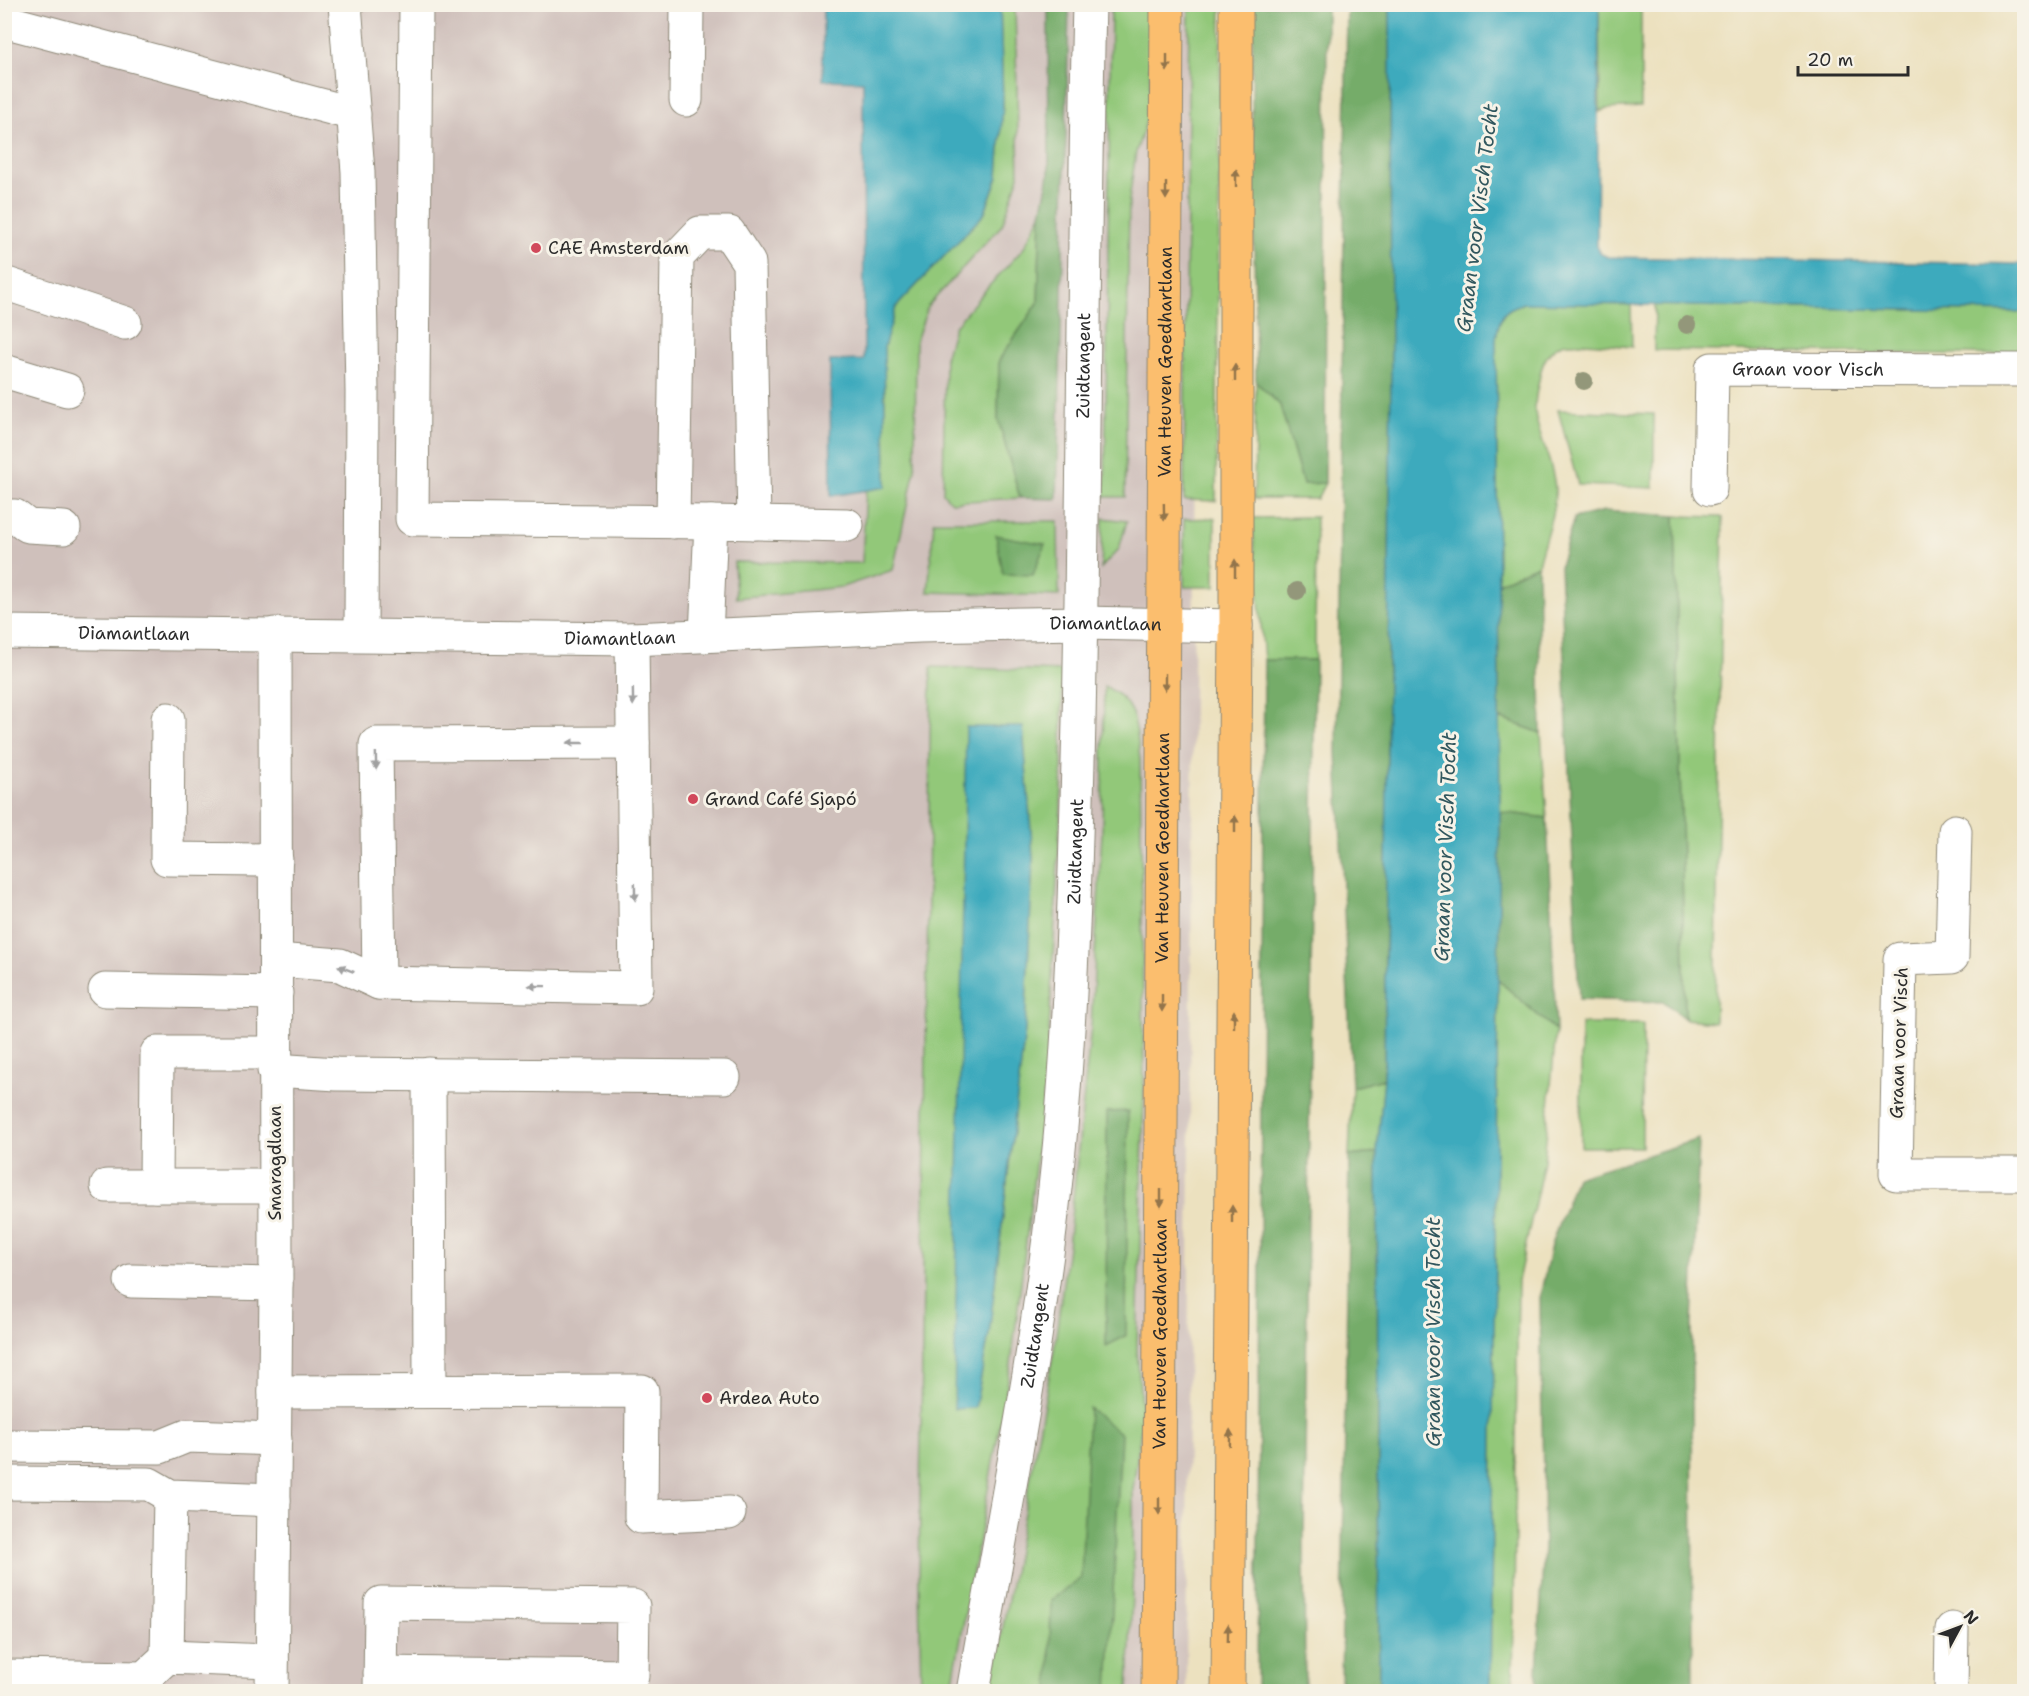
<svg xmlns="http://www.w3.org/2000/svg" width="2029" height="1696" viewBox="0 0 2029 1696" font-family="'Shantell Sans',sans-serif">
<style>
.industrial{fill:#cfc0bb}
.green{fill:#92c879;stroke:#5e7a52;stroke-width:1.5;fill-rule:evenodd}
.forest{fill:#75ac69;stroke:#506c4a;stroke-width:1.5}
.water{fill:#3daabd;stroke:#346a74;stroke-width:1.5}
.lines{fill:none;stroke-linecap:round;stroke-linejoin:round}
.minor-casing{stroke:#8c8675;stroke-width:35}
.major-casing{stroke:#8c8675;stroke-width:35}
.minor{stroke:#fff;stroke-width:33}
.major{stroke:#fbbe6e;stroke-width:33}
.tree{fill:#93977a}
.oneway{fill:#93744c}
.oneway2{fill:#a0a0a0}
.poi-dot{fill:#d1495b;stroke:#f7f3e8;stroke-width:2}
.labels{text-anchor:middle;stroke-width:6;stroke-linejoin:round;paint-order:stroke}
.poi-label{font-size:18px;fill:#2b2b2b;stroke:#f7f3e8;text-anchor:start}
.street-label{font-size:18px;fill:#2b2b2b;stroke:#f7f3e8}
.water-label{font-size:20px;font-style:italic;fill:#31575e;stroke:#f7f3e8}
</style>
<rect width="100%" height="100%" fill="#f7f3e8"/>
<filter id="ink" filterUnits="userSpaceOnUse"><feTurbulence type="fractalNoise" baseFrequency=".0167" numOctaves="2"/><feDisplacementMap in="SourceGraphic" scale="12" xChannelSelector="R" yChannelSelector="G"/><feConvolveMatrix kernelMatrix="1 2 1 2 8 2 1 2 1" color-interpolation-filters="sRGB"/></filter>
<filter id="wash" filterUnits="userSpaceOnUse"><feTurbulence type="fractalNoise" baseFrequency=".008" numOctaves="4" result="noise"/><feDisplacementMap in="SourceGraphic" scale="24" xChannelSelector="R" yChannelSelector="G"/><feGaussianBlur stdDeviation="1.35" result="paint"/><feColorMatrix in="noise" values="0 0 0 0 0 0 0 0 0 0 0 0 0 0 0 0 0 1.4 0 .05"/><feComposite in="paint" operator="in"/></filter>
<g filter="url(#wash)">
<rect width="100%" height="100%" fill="#ece1bf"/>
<!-- industrial -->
<path class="industrial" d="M5,5H1198L1186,1691L5,1692Z"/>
<!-- green -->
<path class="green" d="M1000,5H1015L1019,176L1002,225L928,306L916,341L915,469L893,570L842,587L736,598L734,562L862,563L866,489L886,486L884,347L896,307L984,214L998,176L1003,103Z
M1111,5H1150V109L1136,152L1129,201L1125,497H1105Z
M1189,5H1221L1216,501L1184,500Z
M1599,5H1641V107L1605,109L1600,112Z
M1041,214L1038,303L999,360L998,419L1020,498L951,502L943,493L945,358L954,327L988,287L1023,249Z
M1524,303L1631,304L1632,347C1618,346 1572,340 1562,344C1547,350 1541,366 1539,381C1536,393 1533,410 1537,422C1542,444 1554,466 1555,489C1556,512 1543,542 1538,565L1498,583L1496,339C1500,316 1501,310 1524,303Z
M1655,305L2024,312V355L1654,350Z
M1256,382L1280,405L1303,484L1325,483L1317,499H1254Z
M1558,410L1654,414V488L1578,485Z
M1675,516L1723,517L1715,1022L1685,1019Z
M1316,517L1315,660H1264L1252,518Z
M1103,518L1127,521L1119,549L1101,568Z
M1215,518V587H1184V519Z
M934,521H1058L1059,596L928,592Z
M931,667L1062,671V785L1047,1070L1011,1364L951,1691L921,1692L919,1580ZM1023,727L1033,858L1025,1030L989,1334L975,1408Z
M1104,686C1138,702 1136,727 1140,760L1144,1093L1137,1348L1142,1421L1133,1489V1569L1128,1691L991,1692L1054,1350L1068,1247L1091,1027L1102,833Z
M1499,718L1541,733L1547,818L1500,812Z
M1498,980L1556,1031L1544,1161L1518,1281L1513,1691L1490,1692Z
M1581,1024H1643L1642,1147H1581Z
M1384,1079L1377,1153L1349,1156L1352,1087Z"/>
<!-- forest -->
<path class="forest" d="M1390,4L1391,375L1384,1079L1352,1087L1337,752L1347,5Z
M1048,5H1069L1057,499L1020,498L998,419L999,360L1038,303L1041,214L1049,174Z
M1253,5H1327L1325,483L1303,484L1280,405L1256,382L1252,99Z
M1604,511L1675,516L1685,1019L1664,1002L1579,999L1560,566L1574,518Z
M996,535L1045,544L1033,575L1003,574Z
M1538,565L1541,733L1499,718L1498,583Z
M1264,660H1315L1304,1543L1305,1692L1257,1691Z
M1500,812L1547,818L1556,1031L1498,980Z
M1128,1111L1126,1336L1106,1346L1107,1112Z
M1699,1139L1692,1324L1693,1691H1536L1544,1545L1540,1297L1551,1245L1576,1177Z
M1377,1153L1379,1691H1341L1349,1156Z
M1089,1408L1121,1434L1108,1691H1049L1051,1600L1081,1578Z"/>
<!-- water -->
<path class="water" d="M823,5H1000L1003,103L998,176L984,214L896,307L884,347L886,487L831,496L830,361L864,360L863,81L823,80Z
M1390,5H1599L1597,246L1601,254L1608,257L2024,264V312L1524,303C1501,310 1500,316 1496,339L1500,812L1490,1691H1379L1377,1153L1384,1079L1391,375Z
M966,727H1023L1033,858L1025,1030L989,1334L975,1408L954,1409Z"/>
</g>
<g filter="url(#ink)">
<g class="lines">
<defs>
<g id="minor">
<path d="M345,4L358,172L362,392L361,635"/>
<path d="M416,4L412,519L711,522"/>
<path d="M4,21L354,114"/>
<path d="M686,100L687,4"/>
<path d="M4,283L125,323"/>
<path d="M4,371L67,390"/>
<path id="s1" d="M1710,489L1712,369L2024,370"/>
<path d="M4,516H15L28,526L64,528"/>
<path d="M673,522L677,257L700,233H729L749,263L754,523"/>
<path id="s2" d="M4,632L632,639L920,626L1081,623L1236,626"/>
<path d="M706,636L711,522L847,525"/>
<path d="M168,719L167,859L276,860"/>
<path d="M1955,831L1952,957L1900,959L1896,1174H2024"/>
<path d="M276,960L340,965L379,983L636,988L632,639"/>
<path d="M379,983L376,744L633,743"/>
<path d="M105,990L276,993"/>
<path d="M274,1070L337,1074L724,1077"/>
<path d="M429,1074L430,1391"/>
<path d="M107,1186H275"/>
<path d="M156,1186L157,1053H274"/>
<path d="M131,1281L276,1284"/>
<path d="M275,1392L642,1391L641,1517L729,1513"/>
<path d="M4,1446L160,1447L187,1436L275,1439"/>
<path d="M4,1483L149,1484L170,1496L274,1500"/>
<path d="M167,1657L170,1496"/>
<path d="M380,1673L632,1676L633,1606L381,1603L380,1692"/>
<path d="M4,1676L144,1678L167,1657L272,1661"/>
<path d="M272,1692L276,1284L275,634"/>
<path id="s3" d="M973,1692C1007,1496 1048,1301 1063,1103C1073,975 1076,848 1079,720C1084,481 1083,243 1089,4"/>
<path d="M1951,1692L1952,1629"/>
</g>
<g id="major">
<path id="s4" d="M1158,1692L1167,4"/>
<path d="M1228,1692L1236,626V4"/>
</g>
</defs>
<!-- minor casing -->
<use href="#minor" class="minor-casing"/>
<!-- major casing -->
<use href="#major" class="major-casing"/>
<!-- minor -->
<use href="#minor" class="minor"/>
<!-- major -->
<use href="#major" class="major"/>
</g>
<!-- trees -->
<g class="tree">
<circle cx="1687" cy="325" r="9"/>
<circle cx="1584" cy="381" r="9"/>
<circle cx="1297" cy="591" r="9"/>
</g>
<!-- one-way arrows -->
<defs><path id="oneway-solid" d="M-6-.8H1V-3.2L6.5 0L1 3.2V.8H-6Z" transform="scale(1.5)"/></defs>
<g class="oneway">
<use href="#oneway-solid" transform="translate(1167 63) rotate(90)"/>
<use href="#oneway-solid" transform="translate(1236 178) rotate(-90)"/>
<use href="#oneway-solid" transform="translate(1166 191) rotate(90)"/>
<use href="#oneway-solid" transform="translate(1235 373) rotate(-90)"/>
<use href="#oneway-solid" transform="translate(1164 512) rotate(89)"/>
<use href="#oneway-solid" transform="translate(1235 568) rotate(-90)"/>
<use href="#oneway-solid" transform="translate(1165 682) rotate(90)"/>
<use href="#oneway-solid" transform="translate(1235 824) rotate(-90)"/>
<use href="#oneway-solid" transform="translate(1162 1003) rotate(90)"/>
<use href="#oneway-solid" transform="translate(1234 1019) rotate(-90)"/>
<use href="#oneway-solid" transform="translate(1161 1198) rotate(90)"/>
<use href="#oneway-solid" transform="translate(1232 1214) rotate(-90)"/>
<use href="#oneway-solid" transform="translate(1230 1438) rotate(-89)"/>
<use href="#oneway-solid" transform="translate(1159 1506) rotate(90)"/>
<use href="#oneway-solid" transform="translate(1228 1633) rotate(-89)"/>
</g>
<g class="oneway2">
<use href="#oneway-solid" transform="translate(633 697) rotate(89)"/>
<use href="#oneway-solid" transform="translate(575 743) rotate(180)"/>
<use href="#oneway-solid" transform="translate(376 761) rotate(89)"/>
<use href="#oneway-solid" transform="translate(635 892) rotate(89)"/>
<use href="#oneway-solid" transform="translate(346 969) rotate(-159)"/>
<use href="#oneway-solid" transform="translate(537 986) rotate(-179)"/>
</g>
</g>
<!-- markers -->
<g class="poi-dot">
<circle cx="536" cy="248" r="6"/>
<circle cx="693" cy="799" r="6"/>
<circle cx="707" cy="1398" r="6"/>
</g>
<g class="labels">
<!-- poi labels -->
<g class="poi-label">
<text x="548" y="254">CAE Amsterdam</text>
<text x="705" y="805">Grand Café Sjapó</text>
<text x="719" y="1404">Ardea Auto</text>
</g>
<!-- street labels -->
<g class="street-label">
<text dy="6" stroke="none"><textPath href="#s4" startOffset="1330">Van Heuven Goedhartlaan</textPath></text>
<text dy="6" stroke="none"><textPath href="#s3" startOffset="1334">Zuidtangent</textPath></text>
<text dy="6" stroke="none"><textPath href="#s1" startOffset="216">Graan voor Visch</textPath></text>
<text dy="6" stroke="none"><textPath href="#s2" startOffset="1102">Diamantlaan</textPath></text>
<text dy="6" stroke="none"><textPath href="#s2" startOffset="130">Diamantlaan</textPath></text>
<text dy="6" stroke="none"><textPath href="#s2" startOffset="616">Diamantlaan</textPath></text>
<text dy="6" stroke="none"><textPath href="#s4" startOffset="844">Van Heuven Goedhartlaan</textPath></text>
<text dy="6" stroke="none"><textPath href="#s3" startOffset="848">Zuidtangent</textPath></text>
<text transform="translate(1899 1043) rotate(-88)" y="6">Graan voor Visch</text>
<text transform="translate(275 1163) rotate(-90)" y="6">Smaragdlaan</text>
<text dy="6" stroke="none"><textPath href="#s4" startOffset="358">Van Heuven Goedhartlaan</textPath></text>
<text dy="6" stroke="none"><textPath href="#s3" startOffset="362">Zuidtangent</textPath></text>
</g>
<!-- water labels -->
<g class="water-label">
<text transform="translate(1477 218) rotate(-83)" y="7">Graan voor Visch Tocht</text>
<text transform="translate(1445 847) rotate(-88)" y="7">Graan voor Visch Tocht</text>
<text transform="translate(1433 1332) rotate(-90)" y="7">Graan voor Visch Tocht</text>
</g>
</g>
<!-- margin -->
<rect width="2029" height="1696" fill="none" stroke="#f7f3e8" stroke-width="24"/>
<!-- north arrow -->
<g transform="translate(1960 1627) rotate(49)" stroke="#f7f3e8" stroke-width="4.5" paint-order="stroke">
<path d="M0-4.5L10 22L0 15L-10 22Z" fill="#2b2b2b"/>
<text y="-9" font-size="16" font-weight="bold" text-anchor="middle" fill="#2b2b2b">N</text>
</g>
<!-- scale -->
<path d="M1798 66v9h110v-9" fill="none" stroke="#2b2b2b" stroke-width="3"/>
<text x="1807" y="66" font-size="18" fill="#2b2b2b" stroke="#f7f3e8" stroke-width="4.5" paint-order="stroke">20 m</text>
</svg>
